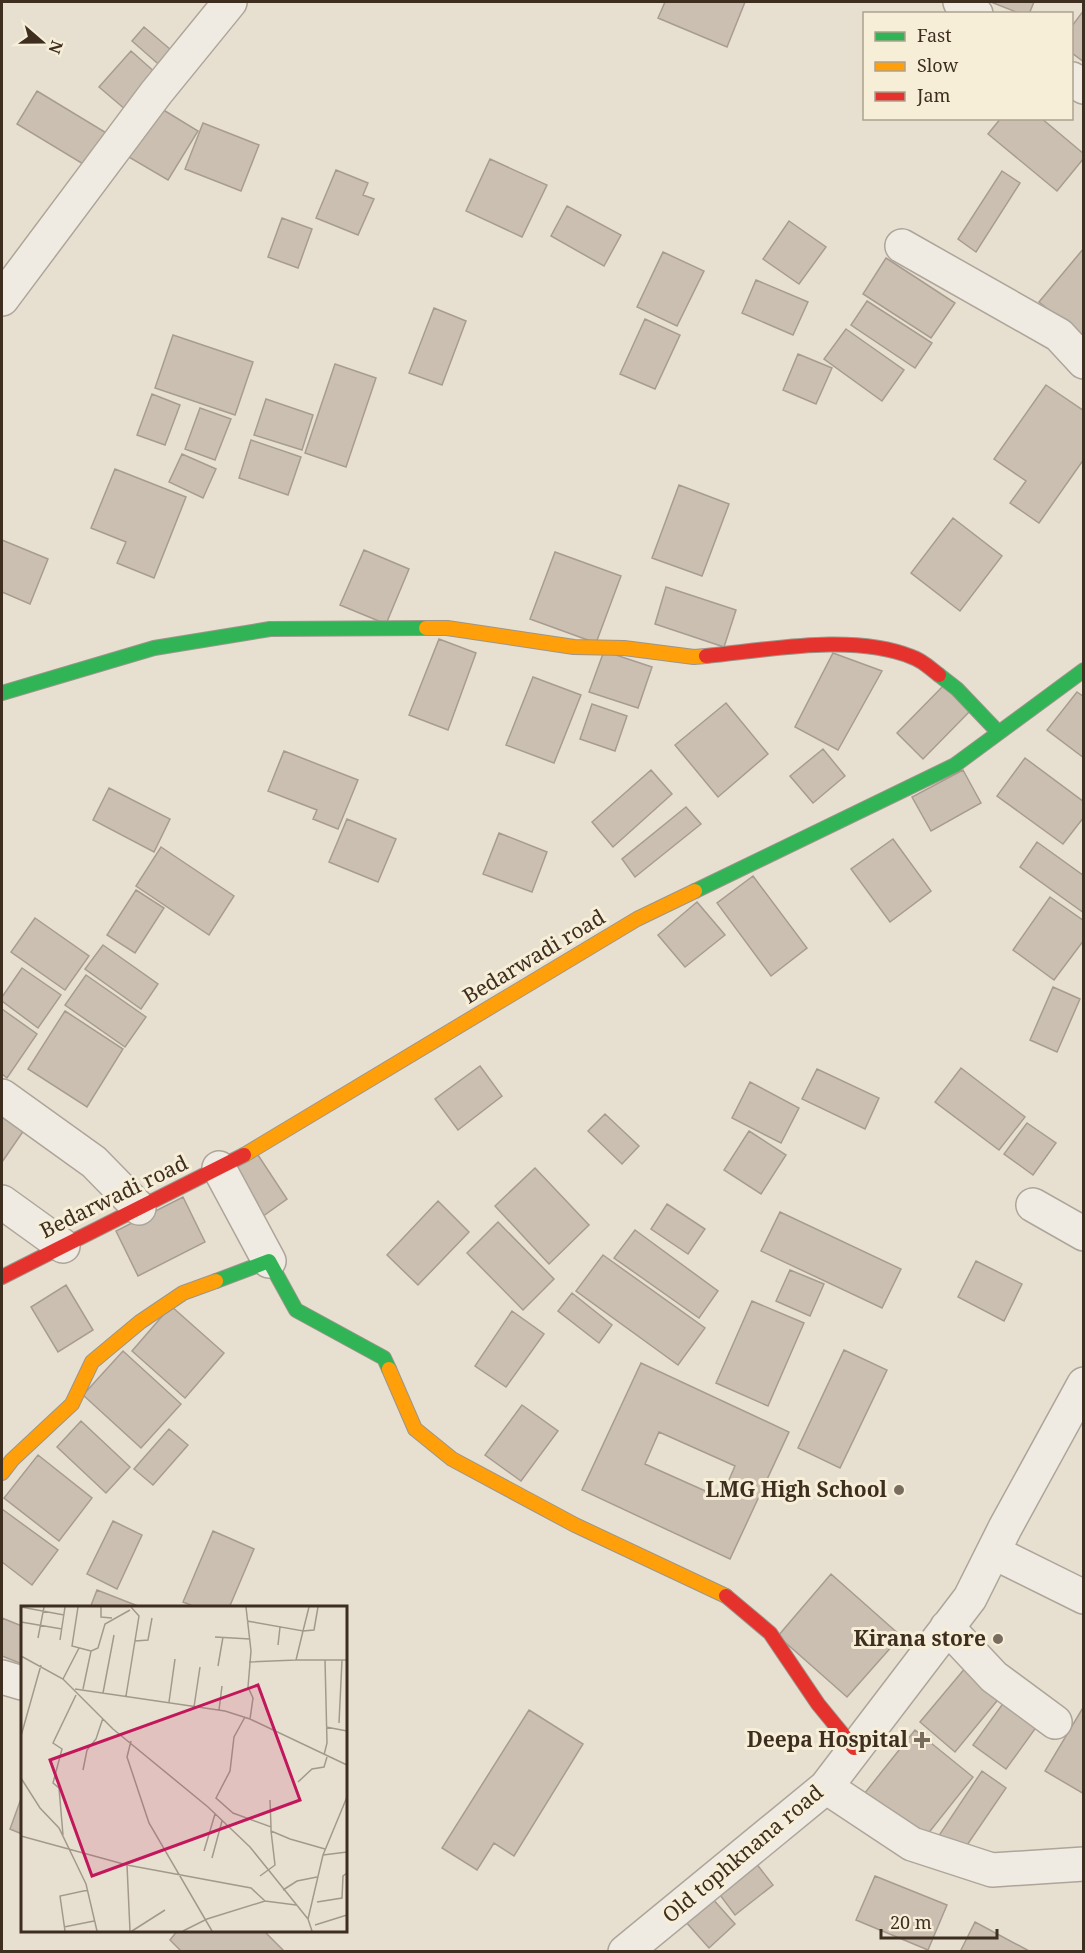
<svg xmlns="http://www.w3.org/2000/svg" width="1085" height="1953" viewBox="0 0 1085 1953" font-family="'Noto Serif',serif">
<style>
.building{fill:#cbbfb2;stroke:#a89c90;stroke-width:1.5;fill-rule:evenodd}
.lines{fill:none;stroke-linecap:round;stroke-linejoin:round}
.street-casing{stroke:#ada599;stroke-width:36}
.fast-casing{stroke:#9c958a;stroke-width:16}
.slow-casing{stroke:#9c958a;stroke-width:16}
.jam-casing{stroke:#9c958a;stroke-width:16}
.street{stroke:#efebe3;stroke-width:33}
.fast{stroke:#30b455;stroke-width:14}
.slow{stroke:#ff9f0a;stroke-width:14}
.jam{stroke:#e5322d;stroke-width:14}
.poi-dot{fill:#786c5e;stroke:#f7eed8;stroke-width:2}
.labels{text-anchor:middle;stroke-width:6;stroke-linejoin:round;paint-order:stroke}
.street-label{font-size:21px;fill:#3d2e20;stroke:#f7eed8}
.poi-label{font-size:21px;font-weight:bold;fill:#3d2e20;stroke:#f7eed8;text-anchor:end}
.inset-road{fill:none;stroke:#a3998a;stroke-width:1.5}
.view{fill:#c2185b;fill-opacity:0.15;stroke:#c2185b;stroke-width:3}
.inset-edge{fill:none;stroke:#3d2e20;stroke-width:3}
</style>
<rect width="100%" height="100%" fill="#e7e0d1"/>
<!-- building -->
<path class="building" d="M665,2H745L727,47L658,18Z
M991,2H1034L1029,14H1021Z
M1084,10V62L1072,53V26Z
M144,27L177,55L164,69L132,41Z
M131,51L157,74L126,110L99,87Z
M37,91L113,137L93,170L17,124Z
M152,103L198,131L168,180L122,153Z
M1001,118H1041L1084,154V158L1057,191L988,134Z
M203,123L259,145L241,191L185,169Z
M490,159L547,185L522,237L466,211Z
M336,170L368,183L363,195L374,199L358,235L316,218Z
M1002,171L1020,183L976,252L958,239Z
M567,206L621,235L604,266L551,236Z
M282,218L312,229L298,268L268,257Z
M789,221L826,247L799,284L763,259Z
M1084,248V338L1039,302Z
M663,252L704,271L677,326L637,307Z
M886,258L955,303L931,338L863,294Z
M756,280L808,302L793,335L742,313Z
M867,301L932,343L915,368L851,325Z
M434,308L466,321L442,385L409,373Z
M645,319L680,335L655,389L620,374Z
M846,329L904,370L882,401L824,359Z
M173,335L253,362L235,415L155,388Z
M798,354L832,368L816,404L783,390Z
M335,364L376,378L346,467L305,453Z
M1046,385L1084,411V459L1039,523L1010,503L1026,481L994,459Z
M152,394L180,405L165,445L137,435Z
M266,399L313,415L302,450L254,435Z
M200,408L231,419L215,460L185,449Z
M251,440L301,457L288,495L239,478Z
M182,454L216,469L203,498L169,482Z
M115,469L186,497L154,578L117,563L126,542L91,528Z
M679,485L729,504L702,576L652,558Z
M953,518L1002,556L960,611L911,573Z
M2,540L48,559L30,604L2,592Z
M364,550L409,569L386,624L340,605Z
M555,552L621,576L596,643L530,619Z
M666,587L736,610L724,647L655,624Z
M439,639L476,653L448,730L409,715Z
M604,651L652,667L638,708L589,692Z
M833,653L882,671L838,750L795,727Z
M533,677L581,695L554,763L506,745Z
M944,685L970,711L923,759L897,733Z
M1077,692L1084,697V758L1047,730Z
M726,703L768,754L718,797L675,745Z
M592,704L627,716L615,751L580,739Z
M823,749L845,776L813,803L790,776Z
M284,751L358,780L338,829L313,819L317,810L268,791Z
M1025,758L1084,802V817L1063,844L997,796Z
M651,770L672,794L613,847L592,822Z
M963,770L981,803L931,831L912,797Z
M109,788L170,819L154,852L93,820Z
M686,807L701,824L635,877L622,859Z
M347,819L396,839L378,882L329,862Z
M499,833L547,852L532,892L483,874Z
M893,839L931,891L890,922L851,869Z
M1037,842L1084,876V913L1020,867Z
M161,847L234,896L209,935L136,886Z
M753,876L807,948L771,976L717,903Z
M136,890L164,908L135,953L107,935Z
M1050,897L1084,921V940L1054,980L1013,950Z
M697,902L725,935L685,967L658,935Z
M35,918L89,956L65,990L11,952Z
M103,945L158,984L141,1009L85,969Z
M22,968L61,995L38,1028L2,1001V997Z
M86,975L146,1017L125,1047L65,1005Z
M1053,987L1080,999L1057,1052L1030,1040Z
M2,1009L37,1034L7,1078L2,1074Z
M65,1011L123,1049L87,1107L28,1069Z
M480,1066L502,1096L458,1130L435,1099Z
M961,1068L1025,1117L999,1150L935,1102Z
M817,1069L879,1098L865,1129L802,1099Z
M750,1082L799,1108L781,1143L732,1118Z
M2,1099L31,1120L2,1162Z
M605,1114L639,1146L622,1164L588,1131Z
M1027,1123L1056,1143L1033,1175L1004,1154Z
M749,1131L786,1155L761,1194L724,1170Z
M256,1152L287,1199L259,1219L227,1171Z
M535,1168L589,1225L549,1264L495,1206Z
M183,1197L205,1242L138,1276L116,1231Z
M438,1201L469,1232L418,1285L387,1255Z
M667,1204L705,1229L688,1254L651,1229Z
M780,1212L901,1269L882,1308L761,1251Z
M498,1222L554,1279L523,1310L467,1253Z
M635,1230L718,1291L699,1318L614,1258Z
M603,1255L705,1328L678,1365L576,1291Z
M976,1261L1022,1284L1004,1321L958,1297Z
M790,1270L824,1284L810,1316L776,1301Z
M66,1285L93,1330L58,1352L31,1307Z
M572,1293L612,1325L599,1343L558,1311Z
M752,1301L804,1323L768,1406L716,1383Z
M171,1306L224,1353L185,1398L132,1351Z
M512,1311L544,1334L506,1387L475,1366Z
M844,1350L887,1370L840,1468L798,1448Z
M123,1351L181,1404L141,1448L83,1395Z
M641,1363L789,1432L730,1559L582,1490ZM659,1432L735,1466L721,1498L645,1464Z
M522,1405L558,1431L521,1481L485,1455Z
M81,1421L130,1467L106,1493L57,1447Z
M169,1429L188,1445L153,1485L134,1469Z
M38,1455L92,1498L59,1541L4,1498Z
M2,1509L58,1550L32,1585L2,1562Z
M113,1521L142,1535L117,1589L87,1574Z
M213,1531L254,1549L229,1608H198L183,1602Z
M831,1574L901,1636L847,1697L778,1636Z
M97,1590L143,1608H90Z
M2,1618L22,1626V1664L2,1656Z
M966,1667L1001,1696L955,1752L920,1722Z
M1007,1698L1040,1722L1006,1769L973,1745Z
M1084,1706V1794L1045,1771Z
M529,1710L583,1744L514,1856L494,1843L477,1870L442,1848Z
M915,1730L973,1777L923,1840L864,1794Z
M982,1771L1006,1788L961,1854L938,1837Z
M22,1796V1834L10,1829Z
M752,1858L773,1885L735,1915L714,1887Z
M875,1876L947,1905L928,1950L856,1920Z
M711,1897L735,1924L709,1948L685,1921Z
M975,1922L1031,1952H960Z
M178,1930H263L285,1952H182L170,1940Z"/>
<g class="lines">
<defs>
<path id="street" d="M960,2L976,14
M1072,79L1084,87
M902,246L1059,335L1084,362
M2,299L156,93L230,2
M2,1096L94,1162L139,1208
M219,1168L269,1261
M2,1202L63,1246
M1033,1205L1084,1234
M993,1552L1084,1597
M947,1627L994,1677L1055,1722
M2,1677L22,1683
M826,1787L912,1844L992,1870L1084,1864
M625,1952L826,1787L970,1598L1005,1528L1084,1384"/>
<path id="fast" d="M939,675L957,689L998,732
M2,693L154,648L270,629L426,628
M695,891L955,765L1084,670
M216,1281L269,1261L296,1310L384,1358L389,1369"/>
<path id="slow" d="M426,628H447L574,647L624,648L694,657L706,656
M244,1155L637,919L695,891
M389,1369L415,1429L452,1459L575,1525L726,1596
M2,1473L12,1460L72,1404L92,1362L140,1322L183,1293L216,1281"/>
<path id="jam" d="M706,656C768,650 853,633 912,657C922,660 931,669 939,675
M2,1277L244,1155
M726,1596L770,1633L818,1704L854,1748"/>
</defs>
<!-- street casing -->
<use href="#street" class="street-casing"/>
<!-- fast casing -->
<use href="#fast" class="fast-casing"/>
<!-- slow casing -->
<use href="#slow" class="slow-casing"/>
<!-- jam casing -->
<use href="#jam" class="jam-casing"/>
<!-- street -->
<use href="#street" class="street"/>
<!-- fast -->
<use href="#fast" class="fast"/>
<!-- slow -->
<use href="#slow" class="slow"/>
<!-- jam -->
<use href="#jam" class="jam"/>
</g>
<!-- markers -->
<g class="poi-dot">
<circle cx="899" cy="1490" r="6"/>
<circle cx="998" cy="1639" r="6"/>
<path d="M919 1731h6v6h6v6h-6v6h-6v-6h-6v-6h6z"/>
</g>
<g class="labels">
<!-- street labels -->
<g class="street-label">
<text transform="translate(534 957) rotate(-31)" y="7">Bedarwadi road</text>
<text transform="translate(114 1197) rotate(-26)" y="7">Bedarwadi road</text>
<text transform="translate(743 1854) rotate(-40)" y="7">Old tophknana road</text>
</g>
<!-- poi labels -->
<g class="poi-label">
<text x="887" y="1497">LMG High School</text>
<text x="986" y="1646">Kirana store</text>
<text x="908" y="1747">Deepa Hospital</text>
</g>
</g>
<!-- overview -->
<g transform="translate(21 1606)">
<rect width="326" height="326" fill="#e7e0d1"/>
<path class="inset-road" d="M0,1L43,9M57,1L51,40L70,45M80,1V11L91,12M225,1L230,45L227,81L232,92L229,113M297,1L293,24L282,25L275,54H326M226,15L282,25L288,1M0,16L41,23M194,31L229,33M17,32L23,1M39,34L44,1M114,35L127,34L131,12M257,39L259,21M0,50L42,73L92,123L187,201L229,241L287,313M228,56L275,54M197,60L202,31M42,73L58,42M54,83L204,105L229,113L326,159M62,83L70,45L77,42L84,18L109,4M82,87L93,29M105,90L118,10L110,1M148,96L154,53M173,101L179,61M198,104L201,80M224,111L213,131L209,165L195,192L212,207L250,221L249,194M318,117L321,54M305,121L326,125M0,130L20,59M110,135L106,151L128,217L191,325M303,149L306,137L304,54M62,164L66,144L75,133L82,112M0,172L19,202L38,222L65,278L76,325M277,176L291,163L303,161L306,151M250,221V225L269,233L304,243M42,229L38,182L32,177L41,143L32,137L55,89M0,230L106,259L230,282L244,295M183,245L194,208M302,249L326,246M191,252L201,215M106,259L109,325M239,270L254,259L250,225M262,284L276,275L296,271M296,296L321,292L322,270L326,267M294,319L326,309M43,321L73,315M44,325L39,290L67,284M111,325L144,304M162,325L186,313L244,295L275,299M291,325L287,313L302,249L326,191"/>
<path class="view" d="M237,79L279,194L71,270L29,154Z"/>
<rect width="326" height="326" class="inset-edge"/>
</g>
<!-- border -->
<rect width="1085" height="1953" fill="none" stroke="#3d2e20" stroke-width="6"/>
<!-- legend -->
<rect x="863" y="12" width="210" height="108" fill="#f7eed8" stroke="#ada18e" stroke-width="1.5"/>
<rect x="875" y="32" width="30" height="9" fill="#30b455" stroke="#ada18e" stroke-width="1.5"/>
<text x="917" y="42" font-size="18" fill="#3d2e20">Fast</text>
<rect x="875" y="62" width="30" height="9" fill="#ff9f0a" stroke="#ada18e" stroke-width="1.5"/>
<text x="917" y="72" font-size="18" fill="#3d2e20">Slow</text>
<rect x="875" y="92" width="30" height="9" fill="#e5322d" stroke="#ada18e" stroke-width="1.5"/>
<text x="917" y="102" font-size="18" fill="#3d2e20">Jam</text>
<!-- north arrow -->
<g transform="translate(42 42) rotate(110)" stroke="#f7eed8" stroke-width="4.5" paint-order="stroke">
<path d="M0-4.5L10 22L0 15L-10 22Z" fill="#3d2e20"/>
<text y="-9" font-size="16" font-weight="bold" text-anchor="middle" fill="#3d2e20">N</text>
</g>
<!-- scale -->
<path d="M881 1929v9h116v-9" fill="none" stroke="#3d2e20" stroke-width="3"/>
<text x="890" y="1929" font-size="18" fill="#3d2e20" stroke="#f7eed8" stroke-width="4.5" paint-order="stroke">20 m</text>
</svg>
